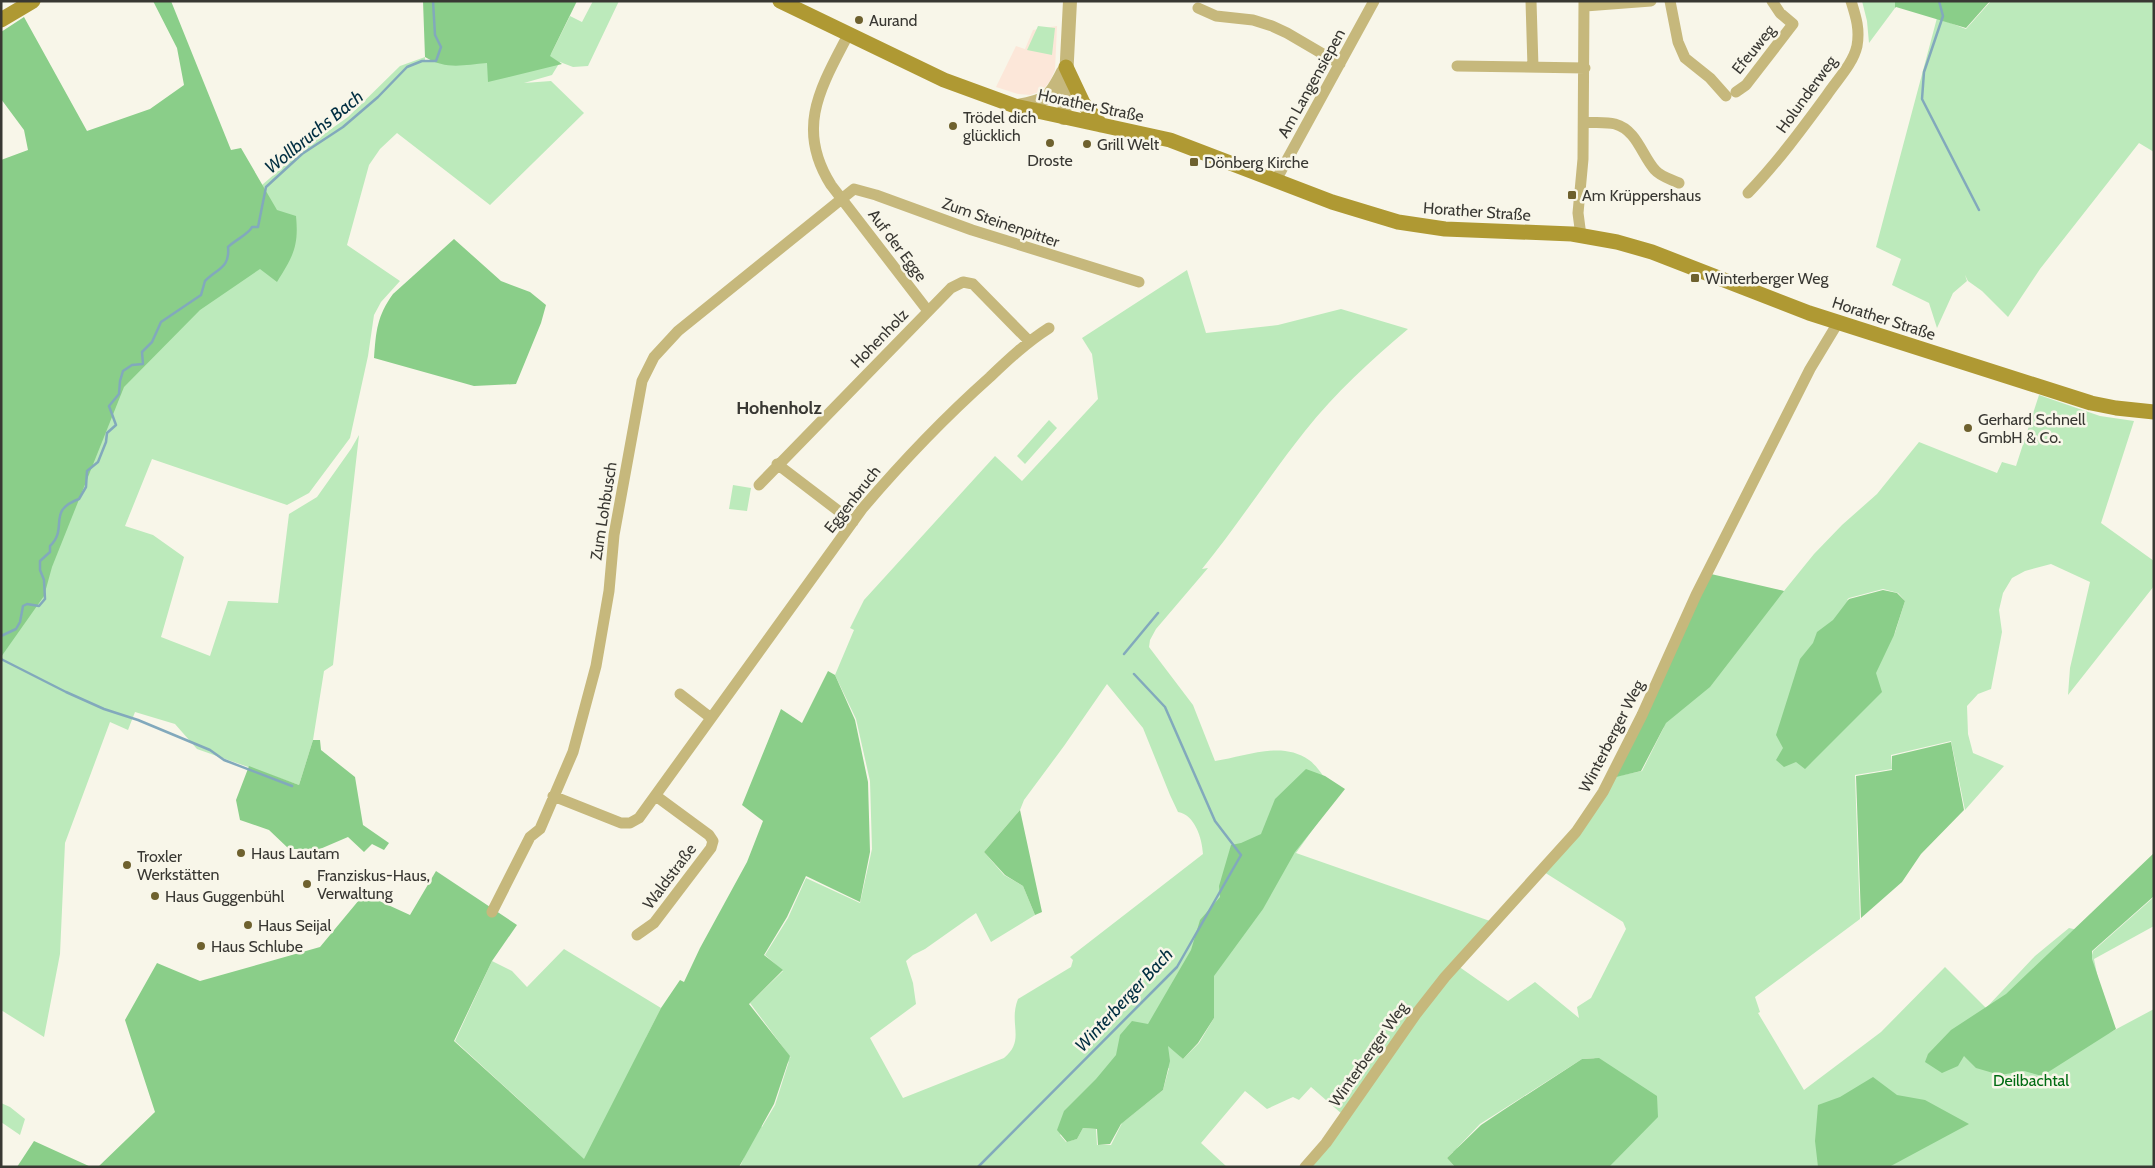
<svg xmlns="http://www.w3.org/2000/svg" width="2155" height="1168" viewBox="0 0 2155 1168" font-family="Cabin,sans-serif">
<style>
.education{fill:#fce7d9}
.green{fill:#bceabb;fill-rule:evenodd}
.forest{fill:#8ace89}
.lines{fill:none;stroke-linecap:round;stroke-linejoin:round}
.stream{stroke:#82a9bc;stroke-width:2.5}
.minor{stroke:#c6b87c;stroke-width:11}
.tertiary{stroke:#c6b87c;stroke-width:14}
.secondary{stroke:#af9933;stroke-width:15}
.poi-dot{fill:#6e612e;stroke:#f8f6e9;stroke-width:2}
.labels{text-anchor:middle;stroke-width:5;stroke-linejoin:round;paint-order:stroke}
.poi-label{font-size:16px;fill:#393833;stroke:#f8f6e9;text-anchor:start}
.street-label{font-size:16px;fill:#393833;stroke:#f8f6e9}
.park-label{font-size:16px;fill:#006b12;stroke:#f8f6e9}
.water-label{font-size:18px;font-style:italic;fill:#002e41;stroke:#f8f6e9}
.neighbourhood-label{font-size:18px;font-weight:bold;fill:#393833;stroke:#f8f6e9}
</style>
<rect width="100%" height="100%" fill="#f8f6e9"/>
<!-- education -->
<path class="education" d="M1057,26L1055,70L1050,81L1042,91L1030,95L1018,94L996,87L1016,46L1025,49L1033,30Z"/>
<!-- green -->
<path class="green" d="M593,1H619L588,66L573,67L560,62L552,75L524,83L551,81L584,113L490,205L397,133L380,149L369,165L347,245L400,281L381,302L374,315L368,356L350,438L309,493L287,505L152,459L125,526L153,535L184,557L161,637L210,656L228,601L278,603L289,514L317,497L351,449L359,435L333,665L324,671L313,740L299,785L197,749L175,724L135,712L128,730L110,722L65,843L60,954L44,1037L1,1010V644L40,590L109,406L266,191L262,185L307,146L348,117L400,66L425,57V61L551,54L570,16L582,22Z
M1862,1H1895V8L1869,43L1867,21Z
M1991,1H2154V152L2139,143L2040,269L2008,317L1982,291L1968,281L1965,275L1967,281L1953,293L1937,328L1929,303L1892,285L1901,259L1876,247L1937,18L1948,22L1947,24L1948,22L1966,29Z
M1038,26L1055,28L1052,55L1027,50Z
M1187,270L1206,333L1278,325L1341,309L1408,329C1371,360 1335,393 1305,431C1269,476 1238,525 1202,569L1208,568L1156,629L1150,640L1149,647L1193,705L1215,761C1245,757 1281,740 1309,760C1316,765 1322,774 1327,781L1326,811L1296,853L1490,921L1342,1114L1311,1087L1299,1100L1293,1097L1267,1109L1245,1091L1201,1143L1227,1167H740L747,1150L731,1167H561L574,1150L455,1041L492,961L512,971L527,987L564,949L661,1008L646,1038L781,1050L791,1058L750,1003L783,971L765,955L788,918L806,878L860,903L872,849L870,781L856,719L835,675L854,630L850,628L864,600L995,456L1022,481L1098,399L1092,354L1082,338ZM1107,684L1143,728L1170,795L1178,812C1195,815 1202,838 1203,854L1070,957L1073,960L1071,967L1018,999C1008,1024 1026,1040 1004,1058L903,1098L870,1038L916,1004L913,983L906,961L913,955L925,949L976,913L991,942L1035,915L1023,886L1004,875L984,852L1020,810L1024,800L1064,746ZM1214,998V1018L1199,1043L1183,1059L1180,1056L1186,1051ZM789,1061L775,1105L762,1127L750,1114ZM1169,1068L1163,1090L1122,1123L1111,1145H1097L1096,1129L1083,1128L1077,1139L1066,1142L1060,1135L1084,1111Z
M2039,395L2100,416L2134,421L2101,523L2154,561V586L2068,695L2070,668L2090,582L2051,564L2025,571L2012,578L2003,593L1999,610L2002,632L1991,689L1978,694L1967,706L1968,734L1973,753L2004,766L1965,810L1951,741L1891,755L1892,769L1855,775L1860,919L1755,997L1760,1012L1758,1013L1804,1090L1881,1032L1945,967L1986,1008L2035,956L2069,928L2078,930L2092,955L2093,951L2154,897V926L2094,959L2109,1033L2154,1009V1167H1459L1453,1152L1447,1158L1455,1167H1312L1417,1017L1458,966L1508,1001L1535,982L1579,1018L1577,1007L1591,998L1626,929L1623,922L1544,872L1585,826L1709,579L1784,591L1814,554L1842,525L1877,494L1919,442L1997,473L2002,462L2016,466ZM1883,589L1898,593L1905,601L1894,636L1899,607L1847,600L1849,598ZM1664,727L1642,771L1618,776ZM1594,1058L1595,1059L1457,1148L1480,1124L1582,1059Z
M1049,420L1057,428L1025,464L1017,456Z
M733,485L751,488L747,511L729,509Z
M1,1103L10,1107L25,1119L20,1135L1,1122Z"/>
<!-- forest -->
<path class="forest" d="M153,1H171L231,150L241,148L277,210L296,216C299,247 293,256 277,282L260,269L200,310L124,387L52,567L44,596L1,657V160L28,150L24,130L1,99V32L24,17L87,131L150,109L184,85L177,48Z
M423,1H577L550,56L562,64L488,82L487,63C463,65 446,70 425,57Z
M1895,1H1990L1966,28L1896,7L1895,8Z
M454,239L501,281L530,292L546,305L541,323L516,384L474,386L374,358C376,331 377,316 393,294Z
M1711,574L1784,591L1710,687L1666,723L1641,771L1616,777Z
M1883,590L1897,593L1905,601L1894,635L1876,673L1882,692L1805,769L1796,762L1784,767L1776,760L1783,748L1776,735L1800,659L1813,643L1817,632L1833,620L1849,599Z
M828,671L835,675L855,720L868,782L870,852L860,902L806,876L787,917L764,955L783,970L749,1004L790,1056L774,1104L739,1167H98L155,1112L125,1020L157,963L200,981L320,947L364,894L410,915L436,871L517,925L492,961L454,1041L584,1159L661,1008L680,980L684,982L700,948L747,862L763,821L742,805L781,709L802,723Z
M313,740H320L321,750L355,777L363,825L389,843L384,850L372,844L364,852L348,837L320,849H289L269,830L240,820L236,800L249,766L299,785Z
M1951,742L1964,810L1921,854L1902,882L1861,918L1856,776L1892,770V756Z
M1306,769L1325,776L1345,789L1295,852L1263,909L1214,976V1018L1198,1043L1183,1059L1168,1046L1170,1061L1163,1090L1121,1124L1110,1144L1098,1145L1097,1129L1083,1128L1077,1139L1067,1142L1057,1130L1064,1111L1096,1079L1116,1055L1120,1035L1132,1021L1148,1024L1191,950L1200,920L1220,897L1219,886L1231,845L1241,843L1261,834L1275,799Z
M1020,810L1042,912L1035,915L1023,886L1005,875L984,852Z
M2154,853L2153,897L2092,951V959L2116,1029L2042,1076L2024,1071L2000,1075L1976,1068L1964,1056L1958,1066L1942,1073L1925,1062L1928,1054L1951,1030L2006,994Z
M1599,1058L1657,1096L1658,1117L1609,1167H1455L1447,1158L1481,1125L1505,1109L1582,1059Z
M1873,1077L1897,1095L1925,1100L1969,1124L1889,1167H1818L1815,1141L1818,1105L1840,1097Z
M34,1141L91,1167H17Z"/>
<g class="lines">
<!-- stream -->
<path class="stream" d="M1939,1L1943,16L1924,72L1922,99L1979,210
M1,636L16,629L20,622L23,606L27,604L39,606L45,599L44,580L40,570V561L50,552V546C69,528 46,511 79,499L86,487L87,471L98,462L106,442L107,433L116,425L109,406L119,394L120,381L123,371L132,365L143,364L142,352L152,342L161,322L201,295L205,281C218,268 230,268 228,247C235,240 249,234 252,227H258L266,187L302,154L343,127L378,97L407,67L422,61H436L441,47L435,35L433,1
M1124,654L1158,613
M1,659L66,692L104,709L138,720L210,750L224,760L292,786
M978,1167L1177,967L1241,855L1215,821L1165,707L1134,674"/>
<!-- minor -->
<path class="minor" d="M1531,1L1533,67
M1670,1L1678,42L1685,58L1710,78L1726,96
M1585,6L1651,1
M1198,8L1216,16L1253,20L1272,26L1287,33L1340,64
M848,35C821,87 795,128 831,185L928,311
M1457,66L1585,68
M1736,92L1746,85L1793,24L1780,13L1772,1
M1584,122C1594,123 1606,122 1615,124C1637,130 1642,156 1655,170C1661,177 1671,179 1679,183
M1276,180L1374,1
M1748,193C1777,163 1802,129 1827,95C1837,80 1853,64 1857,46C1860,29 1856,17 1851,1
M1581,236L1578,213L1583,159L1584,1
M777,464L853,522
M759,485L951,288L963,282L973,284L1029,341
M680,694L711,718
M553,796L621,823H630L639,818L862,509C902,462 944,418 990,377C1009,359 1027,342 1049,328
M492,912L530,837L540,829L573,752L596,666L609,591L614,535L642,381L654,357L678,331L854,189L876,195L972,230L1139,282
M637,935L654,923L711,848L713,841L709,835L656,796
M1305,1167L1326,1143L1416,1014L1445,977L1576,832L1603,792L1642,715L1696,595L1810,369L1839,321"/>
<!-- tertiary -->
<path class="tertiary" d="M1018,106C1047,101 1050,98 1063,72
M1064,118L1070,1"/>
<!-- secondary -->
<path class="secondary" d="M780,1L944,80L1015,106L1170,140L1332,202L1398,222L1445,229L1572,234L1617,242L1652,252L1809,313L2091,403L2116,408L2154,412
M1,20L33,1
M1066,67L1083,103L1101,125"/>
</g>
<!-- markers -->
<g class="poi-dot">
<circle cx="859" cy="20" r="5"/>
<circle cx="953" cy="126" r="5"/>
<circle cx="1050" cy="143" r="5"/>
<circle cx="1087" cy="144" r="5"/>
<rect x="1189" y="157" width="10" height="10" rx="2.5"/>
<rect x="1567" y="190" width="10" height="10" rx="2.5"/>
<rect x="1690" y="273" width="10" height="10" rx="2.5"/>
<circle cx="1968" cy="428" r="5"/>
<circle cx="241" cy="853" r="5"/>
<circle cx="127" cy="865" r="5"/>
<circle cx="307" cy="884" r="5"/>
<circle cx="155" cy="896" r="5"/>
<circle cx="248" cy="925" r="5"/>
<circle cx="201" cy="946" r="5"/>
</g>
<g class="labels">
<!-- poi labels -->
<g class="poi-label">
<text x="869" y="26">Aurand</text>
<text x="963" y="123">Trödel dich<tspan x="963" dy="18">glücklich</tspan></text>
<text x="1097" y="150">Grill Welt</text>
<text x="1050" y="166" text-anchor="middle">Droste</text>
<text x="1204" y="168">Dönberg Kirche</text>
<text x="1582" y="201">Am Krüppershaus</text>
<text x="1705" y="284">Winterberger Weg</text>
<text x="1978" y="425">Gerhard Schnell<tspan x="1978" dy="18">GmbH &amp; Co.</tspan></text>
<text x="251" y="859">Haus Lautam</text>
<text x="137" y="862">Troxler<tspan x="137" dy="18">Werkstätten</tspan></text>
<text x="317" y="881">Franziskus-Haus,<tspan x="317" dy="18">Verwaltung</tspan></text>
<text x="165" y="902">Haus Guggenbühl</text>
<text x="258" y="931">Haus Seijal</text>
<text x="211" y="952">Haus Schlube</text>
</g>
<!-- street labels -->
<g class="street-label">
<text transform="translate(1753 49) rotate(-51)" y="6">Efeuweg</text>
<text transform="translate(1311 83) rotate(-61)" y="6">Am Langensiepen</text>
<text transform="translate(1806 94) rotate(-54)" y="6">Holunderweg</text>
<text transform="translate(1091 105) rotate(12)" y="6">Horather Straße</text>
<text transform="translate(1477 211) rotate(4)" y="6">Horather Straße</text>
<text transform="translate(1001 222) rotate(19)" y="6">Zum Steinenpitter</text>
<text transform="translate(898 245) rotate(53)" y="6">Auf der Egge</text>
<text transform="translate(1884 318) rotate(18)" y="6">Horather Straße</text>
<text transform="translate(879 338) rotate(-46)" y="6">Hohenholz</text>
<text transform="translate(852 499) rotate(-52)" y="6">Eggenbruch</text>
<text transform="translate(603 511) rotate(-81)" y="6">Zum Lohbusch</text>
<text transform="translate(1611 736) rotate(-63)" y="6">Winterberger Weg</text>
<text transform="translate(669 876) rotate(-53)" y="6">Waldstraße</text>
<text transform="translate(1368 1054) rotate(-55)" y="6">Winterberger Weg</text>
</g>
<!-- park labels -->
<g class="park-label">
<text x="2031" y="1086">Deilbachtal</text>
</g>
<!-- water labels -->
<g class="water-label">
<text transform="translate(314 132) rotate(-39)" y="6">Wollbruchs Bach</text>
<text transform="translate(1124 1000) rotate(-47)" y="6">Winterberger Bach</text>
</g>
<!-- neighbourhood labels -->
<g class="neighbourhood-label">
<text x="779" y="414">Hohenholz</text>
</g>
</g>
<!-- border -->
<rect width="2155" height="1168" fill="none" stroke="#393833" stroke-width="5"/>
</svg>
